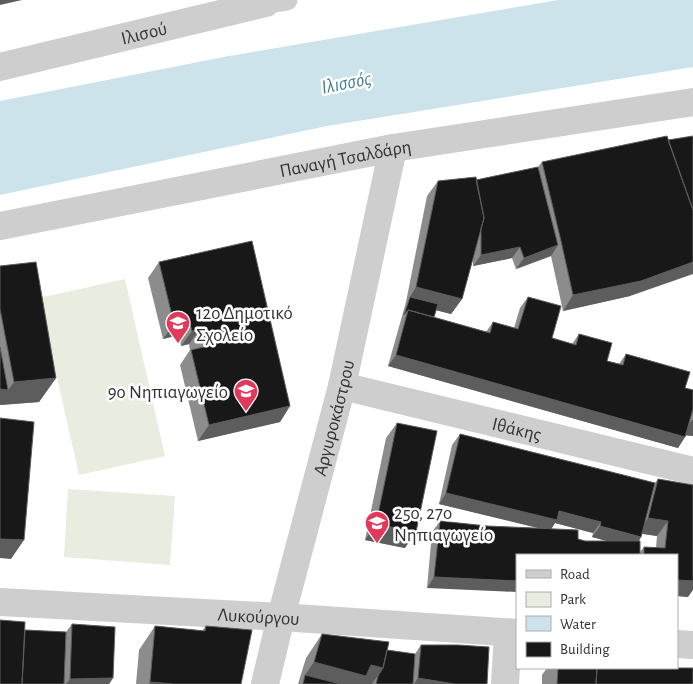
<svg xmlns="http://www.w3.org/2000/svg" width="693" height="684" viewBox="0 0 693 684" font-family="'Alegreya Sans',sans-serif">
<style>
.green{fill:#e8eddf}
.water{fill:#cce3ec}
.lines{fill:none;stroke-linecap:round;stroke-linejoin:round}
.pedestrian{stroke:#cecece;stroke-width:21}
.minor{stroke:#cecece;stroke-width:28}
.wall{fill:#8c8c8c;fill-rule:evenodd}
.shaded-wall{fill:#5d5d5d}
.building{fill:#181818;stroke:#5d5d5d}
.labels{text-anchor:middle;stroke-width:5;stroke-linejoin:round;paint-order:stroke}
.street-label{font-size:19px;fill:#313131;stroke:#fff}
.poi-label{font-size:19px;fill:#313131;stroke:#fff;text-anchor:start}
.water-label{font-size:20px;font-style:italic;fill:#3f7b92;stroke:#fff}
</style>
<rect width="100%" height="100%" fill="#fff"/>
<!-- green -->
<path class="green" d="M125,279L165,456L79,475L39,298Z
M68,489L175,496L170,565L64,557Z"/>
<!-- water -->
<path class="water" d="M558,0H693V67L327,126L0,195V101L229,56Z"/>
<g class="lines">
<!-- pedestrian -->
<path class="pedestrian" d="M266,3L287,0"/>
<!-- minor -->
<g class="minor">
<path id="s1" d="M0,67L266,3L264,0"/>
<path id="s2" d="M0,226L393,148L693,102"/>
<path id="s3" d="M342,386L693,471"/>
<path id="s4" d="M0,602L281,617L517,633"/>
<path d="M677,644L693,645"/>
<path id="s5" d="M265,684L281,617L342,386L393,148"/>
<path d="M505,684L508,633"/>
</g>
</g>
<!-- wall -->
<path class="wall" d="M542,162L630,296L563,311L551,256L516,269L512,258L473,266V258L462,299L451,314L436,310L434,317L486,332L493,322L514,328L520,308L528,297L552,338L572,344L579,334L607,361L619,364L626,354L685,388L693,390V388V436L686,435L678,448L388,366L406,302L427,196L438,181L476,180L538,167Z
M159,262L290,406L280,422L198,441L180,365L190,350L189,344L181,346L179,335L163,339L148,278Z
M0,266L56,378L39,402L0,405Z
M397,423L405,548L365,540L386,438Z
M460,434L655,483L658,479L688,597L677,596V555H517L427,588L432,532L440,521L487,526L540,528L439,504L452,445ZM555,523L593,533L592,537L606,541H585L578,539L551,529ZM642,534L657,536L656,548L644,547L640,552L639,541L641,537Z
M72,624L113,678L109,684H0L25,630L66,632Z
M155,626L202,631L206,626L241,684H136L139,650Z
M322,634L387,650L415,654L421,645L487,684H298L306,658Z
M547,668H660L693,684H542V675Z"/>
<!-- shaded-wall -->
<path class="shaded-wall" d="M0,0H22L0,5Z
M558,245L551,256L516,269L524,258Z
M520,247L512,258L473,266L481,255Z
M693,262V274L630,296L563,311L573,295Z
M416,287L462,299L451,314L408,303L410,297Z
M189,320L179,335L163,339L174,324Z
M200,329L189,344L181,346L192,331Z
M396,355L685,437L678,448L388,366Z
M56,378L39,402L0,405V389L8,390L14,382Z
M290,406L280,422L198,441L209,425Z
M692,420H693V436L681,435Z
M446,493L559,511L601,522L593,533L555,523L550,531L439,504Z
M648,518L668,521L657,536L638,533Z
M376,524L416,532L405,548L365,540Z
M600,526L641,537L634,548L592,537Z
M0,539L24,540L11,559L0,558Z
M434,577L517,581V592L427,588Z
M677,580L693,581V590L688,597L677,596Z
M314,662L371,665L383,668L372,684H303L305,675Z
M113,678L109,684H66L70,679Z
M418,678L455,684H414Z
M150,682L174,684H149Z"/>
<!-- building -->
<path class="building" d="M667,136L693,210V262L641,281L573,295L561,241L542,162Z
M693,136V210L668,140Z
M538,167L558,245L524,258L520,247L481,255V229L484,218L476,180Z
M476,177L484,218L462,299L416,287L438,181Z
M252,241L290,406L209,425L191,350L204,347L200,329L192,331L189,320L174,324L159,262Z
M36,262L56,378L14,382L0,309V266Z
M410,297L438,304L434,317L408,310L404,315Z
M528,297L561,306L552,338L576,345L579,334L612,343L607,361L623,365L626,354L690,372L685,388L693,390V409L685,437L396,355L408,310L490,333L493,322L518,329Z
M0,347L8,390L0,389Z
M0,418L34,422L24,540L0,539Z
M397,423L437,431L416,532L376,524Z
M460,434L655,483L641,537L600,526L601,522L559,511L557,520L446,493Z
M658,479L693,485V581L677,580V555H644V547L665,548L668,521L648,518Z
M440,521L487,526L578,530V539L585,541H640V555H517V581L434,577Z
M0,620L25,622L22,684H0Z
M72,624L115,627L113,678L70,679Z
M155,626L205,631L206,626L252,630L241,684H174L150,682Z
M25,630L66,632L64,684H22Z
M322,634L389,642L383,668L371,665L366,676L314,662Z
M421,645H458L489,647L487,684H455L418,678Z
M387,650L415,654L413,684H376L378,676L383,668Z
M558,668H597L596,684H557Z
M597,668H693V684H596Z
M305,675L341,684H303Z"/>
<!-- icons -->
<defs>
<symbol id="school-pin" viewBox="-11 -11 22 30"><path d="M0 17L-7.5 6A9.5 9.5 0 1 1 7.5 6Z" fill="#e23859" stroke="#fff"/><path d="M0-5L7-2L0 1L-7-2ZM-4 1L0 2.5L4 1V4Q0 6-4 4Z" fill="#fff"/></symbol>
</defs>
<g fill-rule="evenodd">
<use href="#school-pin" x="164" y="309" width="28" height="38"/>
<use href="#school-pin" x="232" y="377" width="28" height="38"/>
<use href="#school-pin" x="363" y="509" width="28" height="38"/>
</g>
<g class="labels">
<!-- street labels -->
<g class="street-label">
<text dy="7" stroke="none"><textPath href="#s1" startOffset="148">Ιλισού</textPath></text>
<text dy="7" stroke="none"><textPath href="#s2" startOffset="352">Παναγή Τσαλδάρη</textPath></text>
<text dy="7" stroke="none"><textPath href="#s5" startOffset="275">Αργυροκάστρου</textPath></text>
<text dy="7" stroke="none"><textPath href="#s3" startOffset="180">Ιθάκης</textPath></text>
<text dy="7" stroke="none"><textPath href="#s4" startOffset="259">Λυκούργου</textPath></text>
</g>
<!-- poi labels -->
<g class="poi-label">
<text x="196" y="319">12ο Δημοτικό<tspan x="196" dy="22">Σχολείο</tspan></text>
<text x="228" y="398" text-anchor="end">9ο Νηπιαγωγείο</text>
<text x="394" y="519">25ο, 27ο<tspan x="394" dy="22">Νηπιαγωγείο</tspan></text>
</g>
<!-- water labels -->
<g class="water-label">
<text transform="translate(346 82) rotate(-11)" y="7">Ιλισσός</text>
</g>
</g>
<!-- legend -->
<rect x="516" y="554" width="162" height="115" fill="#ffffff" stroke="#adadad"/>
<rect x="526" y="570" width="25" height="8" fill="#cecece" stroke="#adadad"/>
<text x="560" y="579" font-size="15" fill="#313131">Road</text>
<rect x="526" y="592" width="25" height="15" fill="#e8eddf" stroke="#adadad"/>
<text x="560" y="604" font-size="15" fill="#313131">Park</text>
<rect x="526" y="616" width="25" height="15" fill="#cce3ec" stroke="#adadad"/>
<text x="560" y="629" font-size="15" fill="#313131">Water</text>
<rect x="526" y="642" width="25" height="15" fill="#181818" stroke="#adadad"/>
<text x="560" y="654" font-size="15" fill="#313131">Building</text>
</svg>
